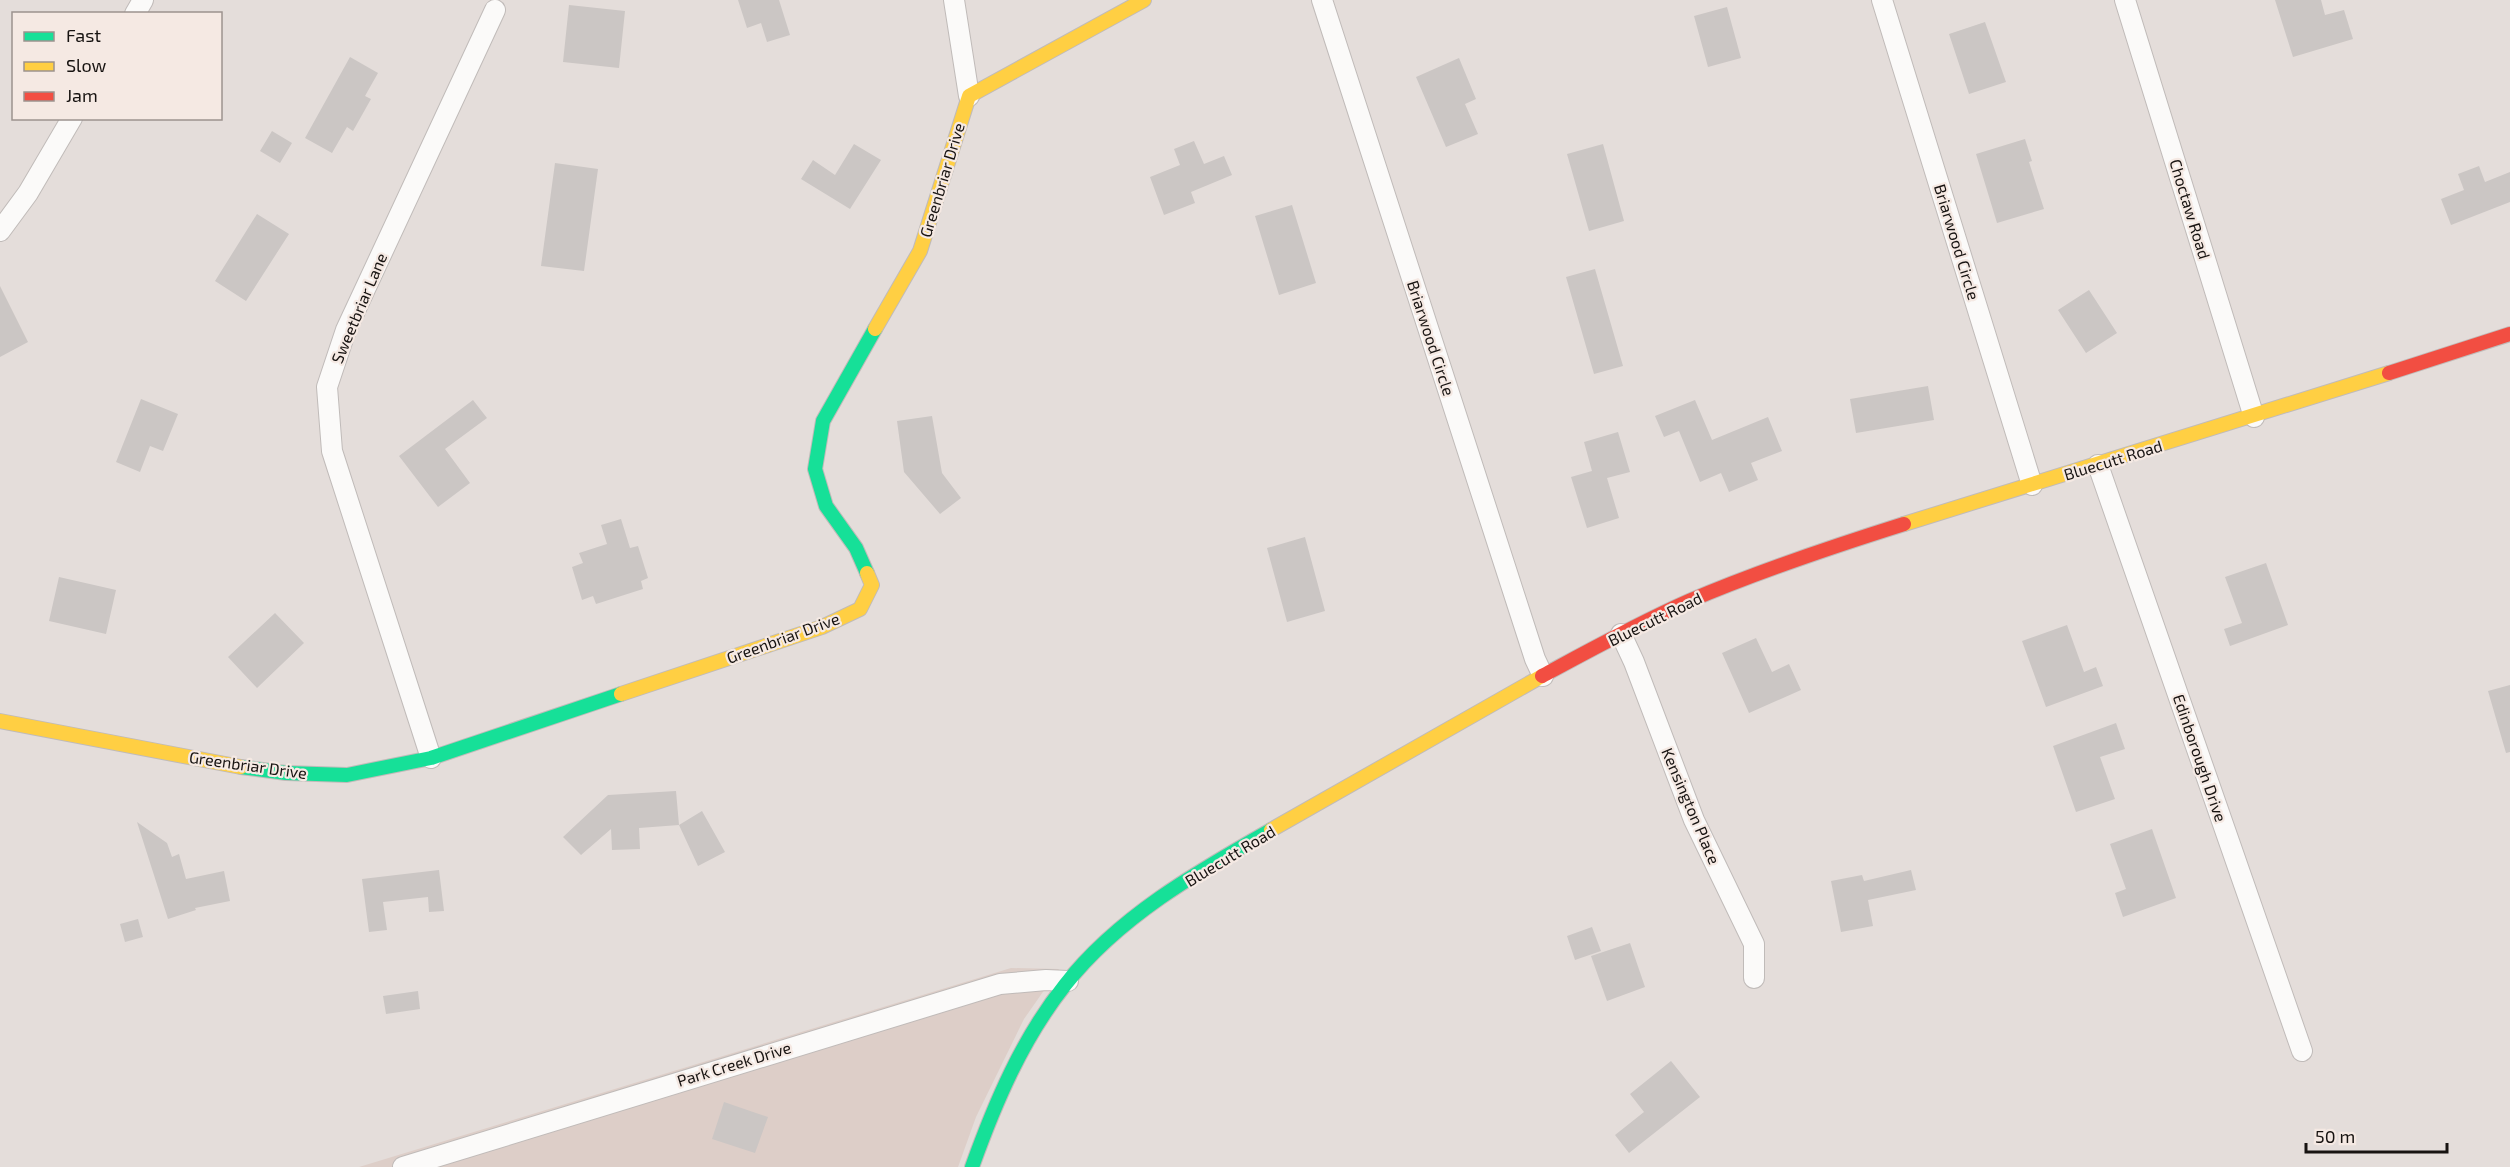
<svg xmlns="http://www.w3.org/2000/svg" width="2510" height="1167" viewBox="0 0 2510 1167" font-family="'Exo 2',sans-serif">
<style>
.built{fill:#ddcec8}
.building{fill:#cbc6c4}
.lines{fill:none;stroke-linecap:round;stroke-linejoin:round}
.street-casing{stroke:#c0bbb9;stroke-width:22}
.fast-casing{stroke:#c0bbb9;stroke-width:16}
.slow-casing{stroke:#c0bbb9;stroke-width:16}
.jam-casing{stroke:#c0bbb9;stroke-width:16}
.street{stroke:#fbfaf9;stroke-width:20}
.fast{stroke:#16e098;stroke-width:14}
.slow{stroke:#ffcf43;stroke-width:14}
.jam{stroke:#f24e42;stroke-width:14}
.labels{text-anchor:middle;stroke-width:4.5;stroke-linejoin:round;paint-order:stroke}
.street-label{font-size:16px;fill:#171311;stroke:#f5e9e3}
</style>
<rect width="100%" height="100%" fill="#e4ddda"/>
<!-- built -->
<path class="built" d="M1011,968L1059,969L1024,1019L976,1117L958,1167H359Z"/>
<!-- building -->
<path class="building" d="M738,0H779L790,35L767,42L761,23L747,28Z
M2275,0H2321L2325,15L2344,10L2353,39L2293,57Z
M569,5L625,11L619,68L563,62Z
M1727,7L1741,58L1708,67L1694,16Z
M1985,22L2006,82L1969,94L1949,34Z
M350,57L378,73L365,96L371,99L353,131L347,127L332,153L305,138Z
M1459,58L1476,99L1465,104L1478,134L1446,147L1416,77Z
M272,131L292,143L280,163L260,151Z
M2025,139L2032,161L2029,162L2044,209L1997,223L1976,154Z
M1194,141L1204,164L1224,156L1232,175L1191,192L1195,203L1164,215L1150,177L1180,165L1174,149Z
M854,144L881,160L850,209L801,179L813,160L835,175Z
M1603,144L1624,221L1589,231L1567,154Z
M555,163L598,169L584,271L541,266Z
M2479,166L2485,182L2510,172V202L2451,225L2441,199L2464,190L2458,174Z
M1292,205L1316,283L1279,295L1255,216Z
M257,214L289,234L246,301L215,281Z
M1595,269L1623,366L1594,374L1566,277Z
M0,286L28,342L0,357Z
M2089,290L2117,333L2086,353L2058,310Z
M1928,386L1934,420L1856,433L1850,399Z
M141,399L178,414L163,451L150,446L140,472L116,462Z
M473,400L487,418L445,449L470,483L438,507L399,456Z
M1695,400L1712,440L1768,417L1782,451L1751,463L1758,480L1729,492L1721,473L1700,482L1679,431L1664,437L1655,416Z
M932,416L942,473L961,498L940,514L904,472L897,421Z
M1618,432L1630,472L1607,478L1619,518L1587,528L1571,477L1592,471L1584,442Z
M621,519L630,548L638,546L648,578L641,581L643,589L596,604L593,596L582,600L572,567L583,563L579,553L607,544L601,525Z
M1305,537L1325,611L1287,622L1267,548Z
M2266,563L2288,625L2230,646L2224,629L2242,623L2225,577Z
M59,577L116,590L106,634L49,621Z
M275,613L304,643L257,688L228,657Z
M2067,625L2084,672L2096,667L2103,686L2046,707L2022,641Z
M1756,638L1772,672L1789,664L1801,690L1749,713L1722,653Z
M2510,685V752L2506,753L2488,691Z
M2116,723L2125,749L2100,757L2115,799L2076,812L2053,746Z
M676,791L679,825L639,828L640,849L612,850L611,829L581,855L563,837L608,795Z
M702,811L725,852L698,866L679,825Z
M137,822L167,843L172,857L179,854L186,879L224,871L230,901L195,908L196,910L168,919Z
M2152,829L2176,898L2123,917L2115,893L2126,889L2110,844Z
M439,870L444,911L429,912L428,897L383,902L387,930L369,932L362,879Z
M1911,870L1916,890L1868,900L1873,926L1841,932L1831,881L1862,875L1864,881Z
M138,919L143,937L125,942L120,924Z
M1592,927L1601,951L1575,960L1567,936Z
M1630,943L1645,987L1607,1001L1591,956Z
M418,991L420,1009L386,1014L383,996Z
M1671,1061L1700,1097L1629,1153L1615,1135L1644,1112L1630,1094Z
M724,1102L768,1117L755,1153L712,1139Z"/>
<g class="lines">
<defs>
<path id="street" d="M954,0L969,96
M1322,0L1535,659L1543,676
M1882,0L2032,485
M2125,0L2254,417
M135,14L143,0
M0,231L28,193L72,118
M2098,465L2302,1051
M1621,634L1634,662L1694,820L1754,944V978
M431,758L332,451L327,387L346,330L495,10
M403,1167L1000,984L1046,980L1068,981"/>
<path id="fast" d="M867,573L856,548L826,506L815,469L823,421L875,329
M241,767L286,773L347,775L431,758L621,694
M972,1167C995,1103 1022,1039 1065,985C1118,917 1197,872 1271,830"/>
<path id="slow" d="M875,329L920,251L969,96L1144,0
M1904,524L2389,373
M621,694L822,627L860,609L872,585L867,573
M0,721L241,767
M1271,830L1542,676"/>
<path id="jam" d="M2389,373L2510,334
M1542,676C1590,650 1639,623 1689,601C1759,571 1831,547 1904,524"/>
</defs>
<!-- street casing -->
<use href="#street" class="street-casing"/>
<!-- fast casing -->
<use href="#fast" class="fast-casing"/>
<!-- slow casing -->
<use href="#slow" class="slow-casing"/>
<!-- jam casing -->
<use href="#jam" class="jam-casing"/>
<!-- street -->
<use href="#street" class="street"/>
<!-- fast -->
<use href="#fast" class="fast"/>
<!-- slow -->
<use href="#slow" class="slow"/>
<!-- jam -->
<use href="#jam" class="jam"/>
</g>
<g class="labels">
<!-- street labels -->
<g class="street-label">
<text transform="translate(942 180) rotate(-73)" y="6">Greenbriar Drive</text>
<text transform="translate(2190 209) rotate(73)" y="6">Choctaw Road</text>
<text transform="translate(1957 242) rotate(73)" y="6">Briarwood Circle</text>
<text transform="translate(359 308) rotate(-67)" y="6">Sweetbriar Lane</text>
<text transform="translate(1431 338) rotate(72)" y="6">Briarwood Circle</text>
<text transform="translate(2113 460) rotate(-17)" y="6">Bluecutt Road</text>
<text transform="translate(1655 619) rotate(-26)" y="6">Bluecutt Road</text>
<text transform="translate(783 638) rotate(-20)" y="6">Greenbriar Drive</text>
<text transform="translate(2200 758) rotate(71)" y="6">Edinborough Drive</text>
<text transform="translate(248 765) rotate(8)" y="6">Greenbriar Drive</text>
<text transform="translate(1691 806) rotate(67)" y="6">Kensington Place</text>
<text transform="translate(1230 856) rotate(-31)" y="6">Bluecutt Road</text>
<text transform="translate(734 1064) rotate(-17)" y="6">Park Creek Drive</text>
</g>
</g>
<!-- legend -->
<rect x="12" y="12" width="210" height="108" fill="#f5e9e3" stroke="#9c938f" stroke-width="1.5"/>
<rect x="24" y="32" width="30" height="9" fill="#16e098" stroke="#9c938f" stroke-width="1.5"/>
<text x="66" y="42" font-size="18" fill="#171311">Fast</text>
<rect x="24" y="62" width="30" height="9" fill="#ffcf43" stroke="#9c938f" stroke-width="1.5"/>
<text x="66" y="72" font-size="18" fill="#171311">Slow</text>
<rect x="24" y="92" width="30" height="9" fill="#f24e42" stroke="#9c938f" stroke-width="1.5"/>
<text x="66" y="102" font-size="18" fill="#171311">Jam</text>
<!-- scale -->
<path d="M2306 1143v9h141v-9" fill="none" stroke="#171311" stroke-width="3"/>
<text x="2315" y="1143" font-size="18" fill="#171311" stroke="#f5e9e3" stroke-width="4.5" paint-order="stroke">50 m</text>
</svg>
